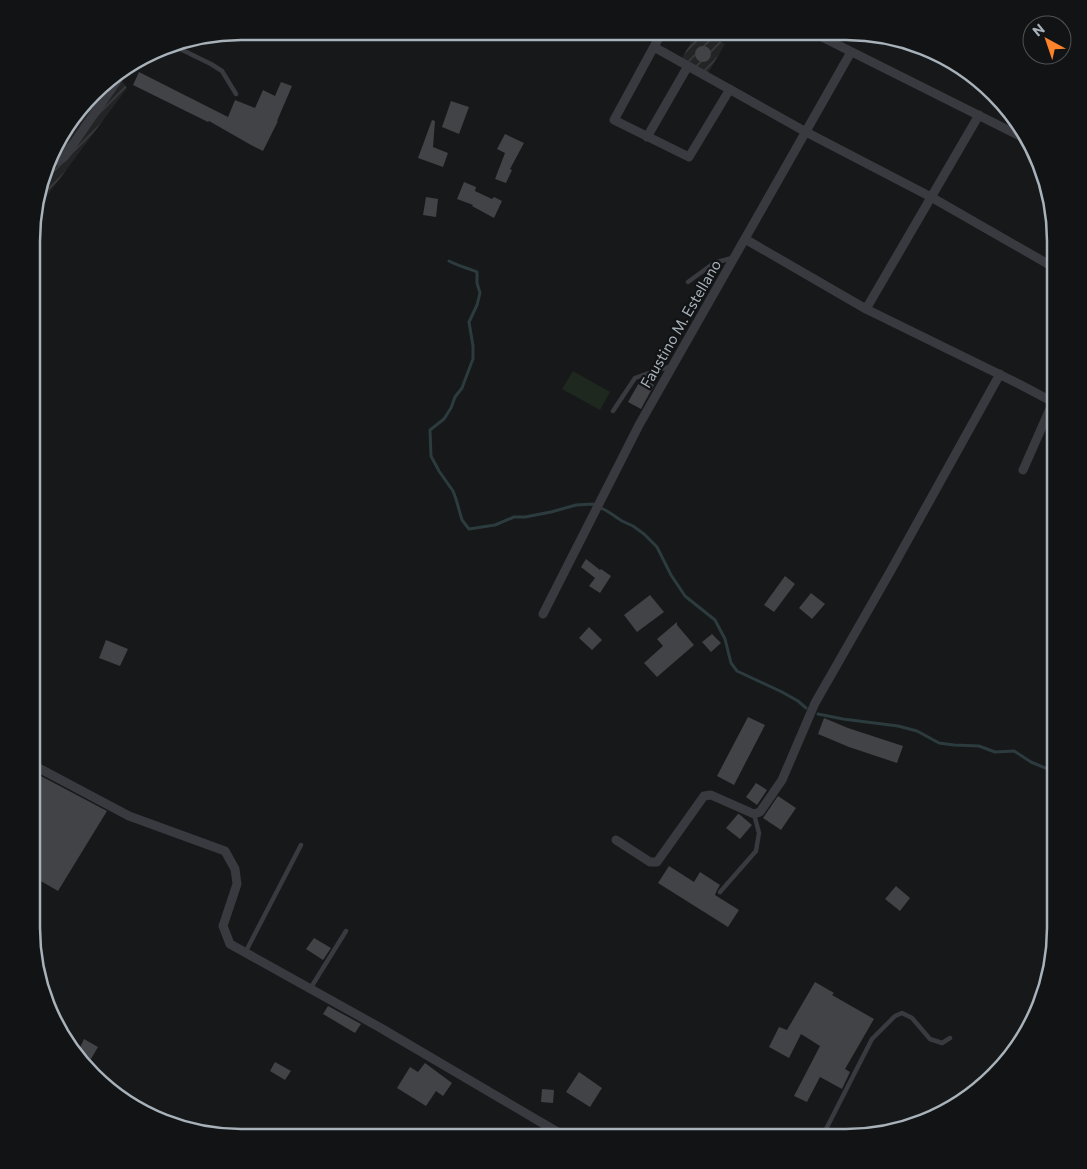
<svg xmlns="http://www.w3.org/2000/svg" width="1087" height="1169" viewBox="0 0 1087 1169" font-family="Commissioner,sans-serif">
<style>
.industrial{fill:url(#industrial-furrows)}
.green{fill:#1f281f}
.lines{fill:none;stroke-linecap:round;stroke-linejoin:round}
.stream{stroke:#2c3b3e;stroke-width:3}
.building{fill:#414346}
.lane{stroke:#383a3f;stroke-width:4.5}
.street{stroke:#383a3f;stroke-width:9}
.labels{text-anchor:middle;stroke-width:4.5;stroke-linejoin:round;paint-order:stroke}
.street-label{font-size:15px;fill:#a8b2ba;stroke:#121314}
.rim{fill:none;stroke:#a8b2ba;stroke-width:2.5}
</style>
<defs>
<pattern id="industrial-furrows" width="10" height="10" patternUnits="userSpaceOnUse" patternTransform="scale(1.25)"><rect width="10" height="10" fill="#232426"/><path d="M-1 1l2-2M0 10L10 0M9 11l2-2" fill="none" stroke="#404143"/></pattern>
</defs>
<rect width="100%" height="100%" fill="#171819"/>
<!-- industrial -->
<path class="industrial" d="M696,33H704L725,44L707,75L681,60Z
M118,75L127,88L35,212V201L60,136L103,83Z"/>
<!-- green -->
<path class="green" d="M573,371L610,392L600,410L562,389Z"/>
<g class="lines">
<!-- stream -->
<path class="stream" d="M449,261C458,266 468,268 477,272V283L480,293L477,305L469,322L473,346V359L471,364L462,388L455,397L451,408L444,419L430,430L431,456L439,471L453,491L456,499L462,520L469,529L495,525L514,517H525L551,512L576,505L593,504L607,511L622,521L633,526L644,534L657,547L671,575L685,596L715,620L725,639L731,663L737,671L782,692L798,701L806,708
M818,714L843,719L898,726L917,731L939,743L954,745L979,746L995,752L1014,751L1031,762L1055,772
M976,1081L980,1083"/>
</g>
<!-- building -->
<path class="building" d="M695 54a8 8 0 1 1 16 0a8 8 0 1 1-16 0Z
M139,72L228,117L235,100L255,108L263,90L275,96L281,82L292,86L277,121H278L263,151L251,145L209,121L208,122L133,85Z
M97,91L100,94L81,122H80L59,153L56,155L53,154L60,136Z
M451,101L469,107L459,134L442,127Z
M432,120L435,121L433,147L448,153L443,167L418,158Z
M505,134L524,143L510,169L512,170L506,183L495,179L505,153L497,149Z
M464,182L476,187L475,191L492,199L494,197L502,201L494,218L472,206L473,205L457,199Z
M426,197L438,199L436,217L423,215Z
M643,379L654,385L641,409L628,402L640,381Z
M586,559L600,570L601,569L611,576L600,593L589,586L595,578L581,567Z
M785,576L795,584L774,612L764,605Z
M811,593L825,604L812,619L799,608Z
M650,595L664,612L637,632L624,615Z
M677,622V625L694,645L657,677L644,663L663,646L657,639Z
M589,627L602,640L592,650L579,638Z
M712,634L721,643L711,652L702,642Z
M106,640L128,649L120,666L99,658Z
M748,717L765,725L734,785L717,776Z
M824,718L848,728L903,746L897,763L849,747L818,734Z
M37,774L107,811L58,891L32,876V781Z
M756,783L767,790L757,805L746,797Z
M778,796L796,808L781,830L763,818Z
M739,814L752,825L740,839L726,828L738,814Z
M669,866L694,882L700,872L720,885L717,890L715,895L739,910L728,927L658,883Z
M896,886L910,898L900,911L885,899Z
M314,938L331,948L323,960L306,949Z
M815,982L834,993L832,995L874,1019L845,1069L850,1072L842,1089L820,1077L807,1102L794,1096L820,1046L801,1034L789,1058L769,1047L779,1027L787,1030Z
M328,1006L361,1024L355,1033L323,1014Z
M84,1039L98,1047L91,1059L78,1052Z
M275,1062L291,1071L285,1080L270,1071Z
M425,1063L452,1083L443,1096L436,1091L426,1106L397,1088L410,1067L418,1072Z
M579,1072L602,1088L590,1107L566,1092Z
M542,1089L554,1090L553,1103L541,1102Z"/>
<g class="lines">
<!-- lane -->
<path class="lane" d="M170,44L211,64L222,71L236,94
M688,282L714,263L732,258
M613,411L635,378L657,370L670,367
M720,892L756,851L759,833L754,814
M245,953L301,845
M310,989L346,931
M822,1137L872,1039L895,1016L902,1013L912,1018L930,1039L942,1043L950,1038"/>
<!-- street -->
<path class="street" d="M662,32L614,120L689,157L730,89
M814,33L1028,140
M654,47L806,132L931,197L1055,268
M647,137L688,66
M51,160C56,163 61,160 65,156L123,72
M745,239L866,309L1019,384L1055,403
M866,309L979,115
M1023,470L1053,402
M543,614L639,425L851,52
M33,765L129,816L225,851L235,869L237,884L223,926L230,944L379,1027L566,1137
M616,840L650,862H657L704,796L711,795L754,814L760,812L782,780L815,703L890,572L1000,374"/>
</g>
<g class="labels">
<!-- street labels -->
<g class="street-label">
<text transform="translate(681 324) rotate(-60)" y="5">Faustino M. Estellano</text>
</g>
</g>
<!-- crop -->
<path d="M0 0H1087V1169H0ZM241 40H846A201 201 0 0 1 1047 241V928A201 201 0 0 1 846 1129H241A201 201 0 0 1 40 928V241A201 201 0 0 1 241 40Z" fill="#121314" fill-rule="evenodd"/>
<path class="rim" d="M241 40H846A201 201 0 0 1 1047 241V928A201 201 0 0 1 846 1129H241A201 201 0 0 1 40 928V241A201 201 0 0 1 241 40Z"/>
<!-- north arrow -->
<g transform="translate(1047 40) rotate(320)"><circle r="24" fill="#121314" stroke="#4e5356"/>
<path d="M0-4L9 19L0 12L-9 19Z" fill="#fc832c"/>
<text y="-8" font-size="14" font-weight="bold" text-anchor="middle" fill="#a8b2ba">N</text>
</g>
</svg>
